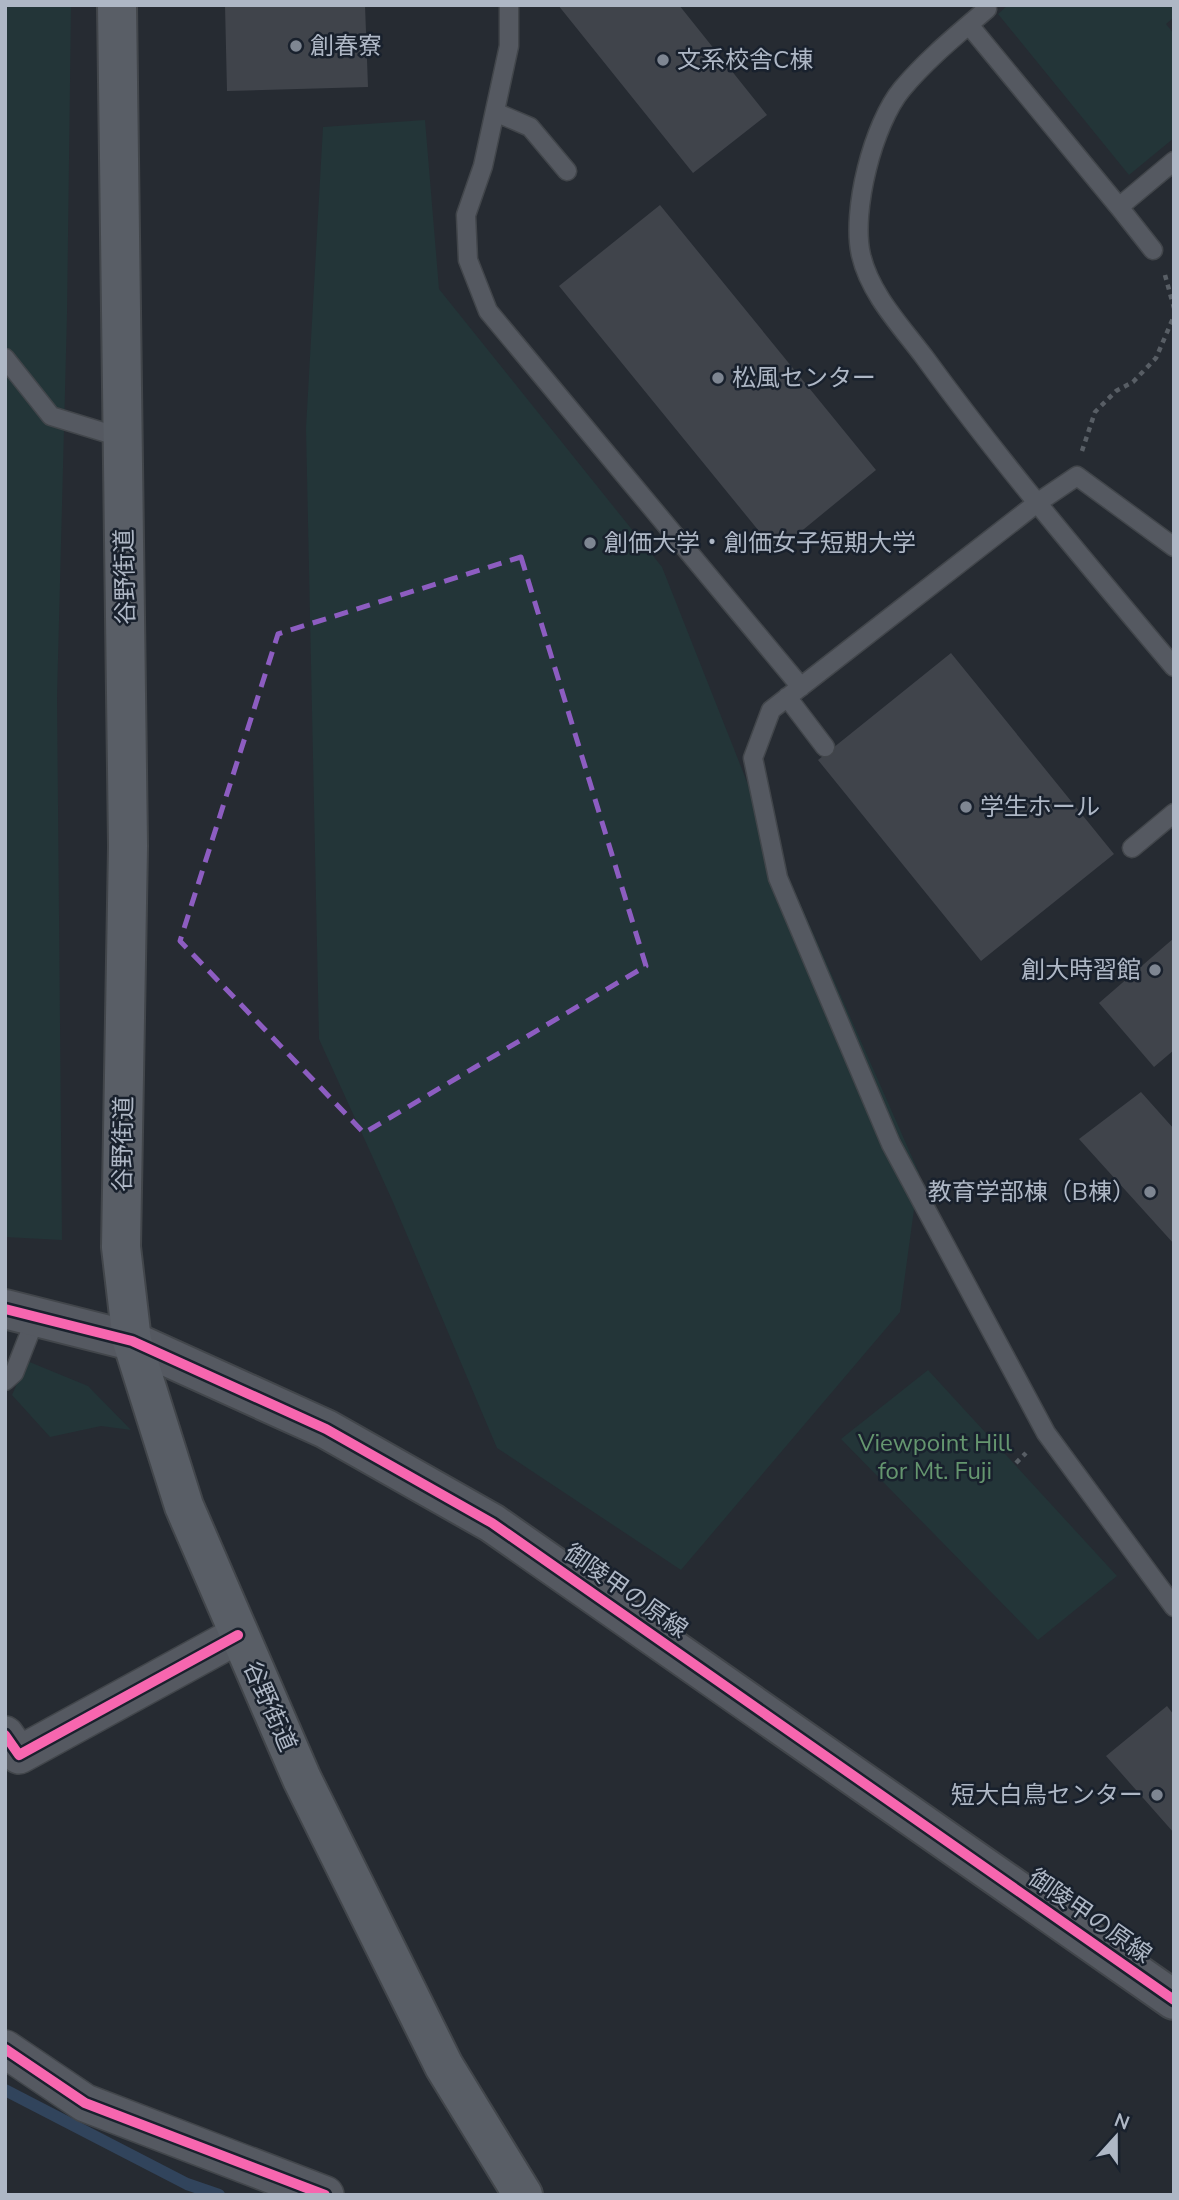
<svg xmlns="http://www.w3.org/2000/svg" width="1179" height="2200" viewBox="0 0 1179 2200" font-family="'Nunito Sans','Noto Sans JP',sans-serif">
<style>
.green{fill:#233538}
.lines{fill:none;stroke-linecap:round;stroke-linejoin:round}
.stream{stroke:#31445c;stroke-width:12}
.building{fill:#40444b}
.service-casing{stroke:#42464b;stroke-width:21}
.minor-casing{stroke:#42464b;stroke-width:40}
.tertiary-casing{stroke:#42464b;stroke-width:42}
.secondary-casing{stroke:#42464b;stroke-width:42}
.path{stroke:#585e65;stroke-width:4.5;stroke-dasharray:5 5;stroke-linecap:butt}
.service{stroke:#555961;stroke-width:18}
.minor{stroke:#555961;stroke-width:37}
.tertiary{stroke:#555961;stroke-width:38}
.secondary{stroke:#595e66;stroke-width:38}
.cycleway-casing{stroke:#19212d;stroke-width:15}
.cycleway{stroke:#f766af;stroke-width:10}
.marked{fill:none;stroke:#8d5dc1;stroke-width:5;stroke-dasharray:14 9;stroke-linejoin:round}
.poi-dot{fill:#7e8692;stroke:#19212d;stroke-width:2.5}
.labels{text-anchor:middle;stroke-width:5;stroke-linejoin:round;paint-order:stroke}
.poi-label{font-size:24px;fill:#aeb7c5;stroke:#19212d;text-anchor:start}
.street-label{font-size:24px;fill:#aeb7c5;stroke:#19212d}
.park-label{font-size:24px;fill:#65966f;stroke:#19212d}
</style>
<rect width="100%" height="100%" fill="#262b32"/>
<!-- green -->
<path class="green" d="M5,5H71L67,314L57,697L62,1240L5,1237Z
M1008,5H1174V17L1166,24L1174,34V138L1129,175L998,14Z
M425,120L439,289L662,567L751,792L919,1173L900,1312L681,1570L497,1448L393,1202L319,1039L306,428L323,127Z
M27,1361L88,1386L131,1430L101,1426L50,1437L12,1395Z
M928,1370L1117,1576L1038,1640L841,1439Z"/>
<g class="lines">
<!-- stream -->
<path class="stream" d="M5,2090L187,2184L219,2195"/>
</g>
<!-- building -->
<path class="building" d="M225,5H365L368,87L227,91Z
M558,5H679L767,115L693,173Z
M660,205L876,470L776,552L559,286Z
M951,653L1114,854L981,961L818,760Z
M1174,938V1050L1154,1067L1099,1003Z
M1141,1092L1174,1129V1244L1079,1139Z
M1167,1706L1174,1715V1833L1106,1756Z"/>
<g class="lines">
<defs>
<path id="service" d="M509,5V46L483,166L466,215L468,260L488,311L801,687
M984,5L987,9C958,34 927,59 902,89C873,124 851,211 861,255C870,294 901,326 925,358C1003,465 1089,566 1174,667
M969,25L1119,207L1174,161
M495,112L530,127L567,171
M1119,207L1153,250
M5,358L51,416L123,438
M1174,547L1077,476L1037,503L771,710L753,758L778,878L891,1144L1046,1433L1174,1607
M787,697L825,747
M1132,848L1174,813
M5,1381L14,1373L36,1317"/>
<path id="minor" d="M5,1735L19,1755L238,1635
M5,2049L85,2103L325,2195"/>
<path id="tertiary" d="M5,1309L132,1341L326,1429L492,1523L1174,2000"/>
<path id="secondary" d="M117,5L128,846L121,1247L132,1341L184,1506L302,1779L444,2066L523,2195"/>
</defs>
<!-- service casing -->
<use href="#service" class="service-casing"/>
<!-- minor casing -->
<use href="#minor" class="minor-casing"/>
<!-- tertiary casing -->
<use href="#tertiary" class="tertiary-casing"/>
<!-- secondary casing -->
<use href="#secondary" class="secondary-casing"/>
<!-- path -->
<path class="path" d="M1165,275L1174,308
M1082,451L1095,412L1116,391L1133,382L1156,358L1174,316
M1016,1463L1026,1453"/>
<!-- service -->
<use href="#service" class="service"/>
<!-- minor -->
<use href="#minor" class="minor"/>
<!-- tertiary -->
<use href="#tertiary" class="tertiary"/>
<!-- secondary -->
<use href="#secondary" class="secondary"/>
<defs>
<path id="cycleway" d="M5,1309L132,1341L326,1429L492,1523L1174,2000
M5,1735L19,1755L238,1635
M5,2049L85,2103L325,2195"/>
</defs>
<!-- cycleway casing -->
<use href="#cycleway" class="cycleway-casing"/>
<!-- cycleway -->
<use href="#cycleway" class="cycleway"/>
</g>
<!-- marked area -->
<path class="marked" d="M521,557L646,966L364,1133L180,941L278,634Z"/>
<!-- markers -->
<g class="poi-dot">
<circle cx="296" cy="46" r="7"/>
<circle cx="663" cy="60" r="7"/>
<circle cx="718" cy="378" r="7"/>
<circle cx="590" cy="543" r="7"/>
<circle cx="966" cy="807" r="7"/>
<circle cx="1155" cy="970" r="7"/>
<circle cx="1150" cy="1192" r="7"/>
<circle cx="1157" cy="1795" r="7"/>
</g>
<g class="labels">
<!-- poi labels -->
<g class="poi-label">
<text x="310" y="54">創春寮</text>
<text x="677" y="68">文系校舎C棟</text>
<text x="732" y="386">松風センター</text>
<text x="604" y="551">創価大学・創価女子短期大学</text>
<text x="980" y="815">学生ホール</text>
<text x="1141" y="978" text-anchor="end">創大時習館</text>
<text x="1136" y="1200" text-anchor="end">教育学部棟（B棟）</text>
<text x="1143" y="1803" text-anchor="end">短大白鳥センター</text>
</g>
<!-- street labels -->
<g class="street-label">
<text transform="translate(125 577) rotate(-91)" y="8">谷野街道</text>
<text transform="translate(123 1144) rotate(-89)" y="8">谷野街道</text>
<text transform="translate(626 1591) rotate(35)" y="8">御陵甲の原線</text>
<text transform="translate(270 1706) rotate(66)" y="8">谷野街道</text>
<text transform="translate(1090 1916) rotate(35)" y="8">御陵甲の原線</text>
</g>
<!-- park labels -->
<g class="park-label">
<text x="935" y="1451">Viewpoint Hill<tspan x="935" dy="28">for Mt. Fuji</tspan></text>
</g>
</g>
<!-- border -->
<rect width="1179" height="2200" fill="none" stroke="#aeb7c5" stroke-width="14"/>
<!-- north arrow -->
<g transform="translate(1116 2137) rotate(21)" stroke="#19212d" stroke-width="5" paint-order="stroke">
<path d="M0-5L12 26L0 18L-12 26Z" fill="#aeb7c5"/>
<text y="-10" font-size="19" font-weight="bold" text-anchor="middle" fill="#aeb7c5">N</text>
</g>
</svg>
